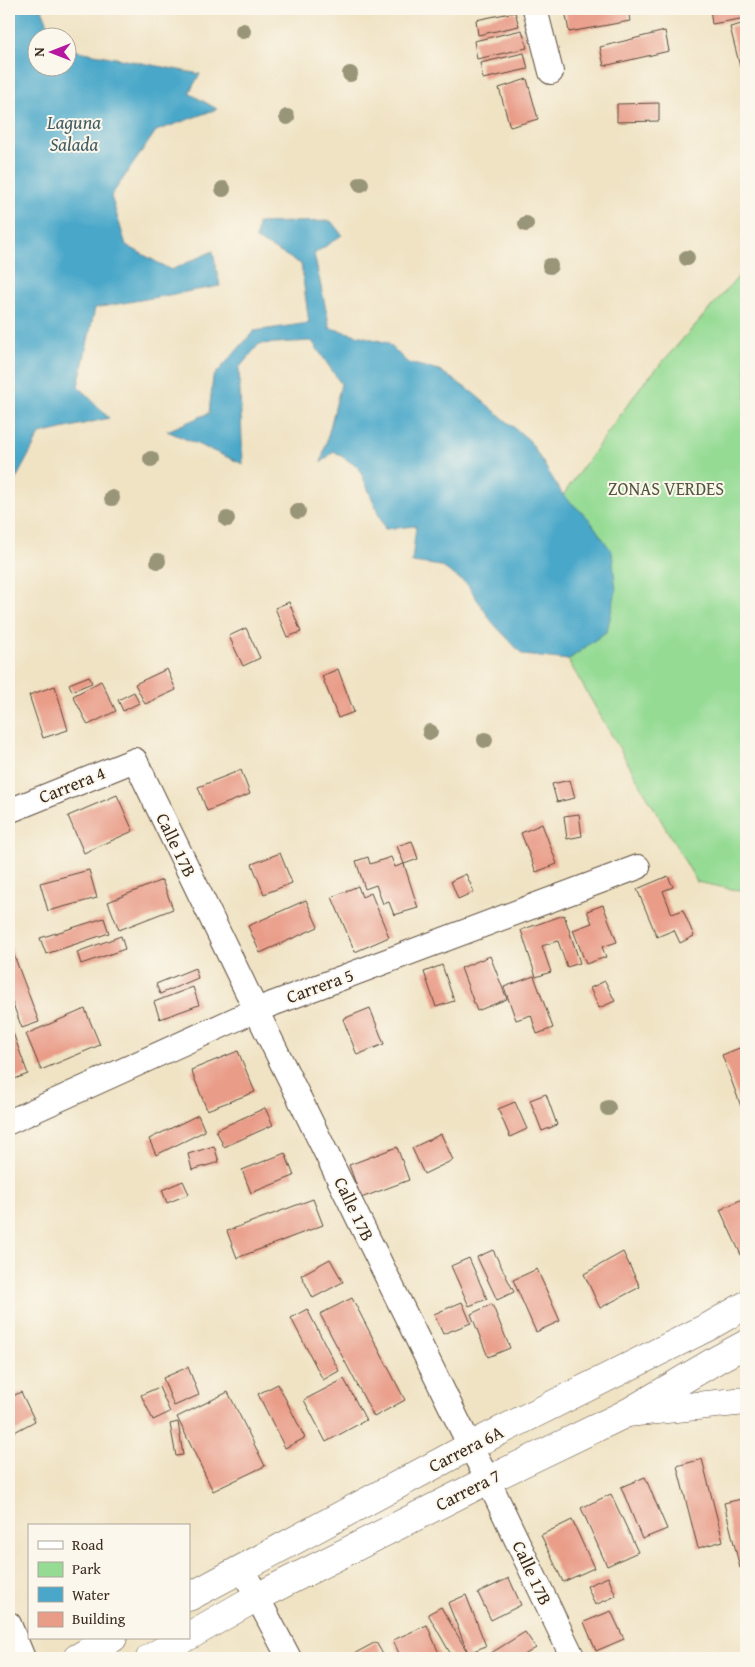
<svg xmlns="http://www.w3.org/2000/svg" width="755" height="1667" viewBox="0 0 755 1667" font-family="'Gentium Book Plus',serif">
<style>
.green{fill:#95db94;stroke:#688259}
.water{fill:#4aa7c9;stroke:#426874}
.building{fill:#e99c88}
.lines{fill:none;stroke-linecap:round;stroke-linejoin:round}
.minor-casing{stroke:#564637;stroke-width:26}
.tertiary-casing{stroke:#564637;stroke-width:29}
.secondary-casing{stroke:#564637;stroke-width:29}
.minor{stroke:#fff;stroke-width:24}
.tertiary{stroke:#fff;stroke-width:28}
.secondary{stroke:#fff;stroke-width:28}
.tree{fill:#999579}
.labels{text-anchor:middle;stroke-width:4;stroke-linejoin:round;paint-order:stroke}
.park-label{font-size:18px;fill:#52563c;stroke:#fbf7ec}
.street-label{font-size:18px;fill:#3b2a1e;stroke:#fbf7ec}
.water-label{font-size:19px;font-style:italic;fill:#415c62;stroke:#fbf7ec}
</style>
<rect width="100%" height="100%" fill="#fbf7ec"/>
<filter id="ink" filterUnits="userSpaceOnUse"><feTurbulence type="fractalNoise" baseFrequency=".02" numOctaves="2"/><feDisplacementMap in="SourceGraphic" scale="10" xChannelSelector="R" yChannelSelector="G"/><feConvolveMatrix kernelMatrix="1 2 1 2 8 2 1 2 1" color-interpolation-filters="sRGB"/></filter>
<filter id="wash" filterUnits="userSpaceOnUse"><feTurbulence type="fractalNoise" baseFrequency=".0096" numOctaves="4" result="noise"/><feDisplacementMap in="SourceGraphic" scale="20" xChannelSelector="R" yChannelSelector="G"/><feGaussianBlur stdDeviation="1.12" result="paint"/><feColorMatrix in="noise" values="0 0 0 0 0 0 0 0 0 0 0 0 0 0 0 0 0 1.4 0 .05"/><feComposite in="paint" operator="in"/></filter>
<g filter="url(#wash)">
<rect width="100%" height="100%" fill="#f0e3c4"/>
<!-- green -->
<path class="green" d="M746,268V892L697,882L568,660L607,631L563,495L641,386Z"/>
<!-- water -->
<path class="water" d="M9,9H42L53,37L38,38V68H68V49L200,74L189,93L217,109L156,131L111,196L126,245L171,270L213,251L220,286L95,308L78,386L109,418L40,434L9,492Z
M331,221L342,235L314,254L330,328L388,343L408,363L439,370L472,392L529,440L563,495L589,519L612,552L616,591L607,631L568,660L523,655L492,622L467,584L441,566L412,562L416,526L385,529L359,468L334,451L321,463L341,384L312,341L259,344L239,368L243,464L167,431L209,413L213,377L254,331L309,323L301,264L256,239L258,223Z"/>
<g id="blocks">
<!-- building -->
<path class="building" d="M571,9H628L630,21L569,32L565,10Z
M710,9H746V18L712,24Z
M515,12L519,26L478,35L476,20Z
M746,23V65L740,67L730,27Z
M522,30L527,48L477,59L474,41Z
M665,31L669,51L604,66L600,47Z
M524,53L528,69L483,79L480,63Z
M527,79L538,119L510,127L499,88Z
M659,103V121L617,122V104Z
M289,602L301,632L287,637L275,608Z
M246,628L260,658L243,666L229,636Z
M167,669L176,690L145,704L135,684Z
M338,669L354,712L338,718L322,676Z
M89,676L92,683L72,691L69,684Z
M101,681L116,711L88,725L73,696Z
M55,686L68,730L43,738L29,695Z
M134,692L139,703L123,711L118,700Z
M241,770L250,794L207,811L198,787Z
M570,780L575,798L557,802L552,784Z
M117,795L133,831L84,853L68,816Z
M579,814L582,836L567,839L564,816Z
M542,824L557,864L536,872L521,833Z
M412,841L418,859L404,864L397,846Z
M280,853L292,883L264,894L252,864Z
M368,857L370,864L391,857L395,867L404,864L418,908L394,915L389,902L383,904L376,885L365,889L356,861Z
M89,870L97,898L48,911L40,883Z
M466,874L474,892L458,899L451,881Z
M668,876L673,887L663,891L672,914L683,910L694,936L680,943L674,930L657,937L637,889Z
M162,880L173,909L119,930L108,902Z
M358,886L362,897L371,893L389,937L355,952L332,897Z
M306,900L318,927L260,953L248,926Z
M603,905L617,942L602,947L606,957L586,964L573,930L592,923L587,911Z
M564,915L580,963L567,967L558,941L542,946L551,972L536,977L521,930Z
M104,918L109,933L46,954L40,938Z
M121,936L125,949L81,964L77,952Z
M9,942L39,1022L22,1028L9,994Z
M490,956L507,999L477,1011L461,968Z
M442,965L454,1001L436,1007L424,972Z
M195,968L198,978L160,994L156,984Z
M534,976L553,1028L537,1034L531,1015L516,1020L504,987Z
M605,981L615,1001L599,1008L590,988Z
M193,987L199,1005L160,1019L154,1002Z
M370,1008L384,1044L357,1055L343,1019Z
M85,1009L100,1045L41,1070L26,1034Z
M9,1022L28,1074L9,1081Z
M742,1047L746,1059V1120L722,1055Z
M238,1051L255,1092L207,1110L191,1070Z
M546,1094L557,1125L542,1131L530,1100Z
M515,1102L527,1129L510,1137L498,1109Z
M265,1108L273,1125L224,1147L216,1130Z
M198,1115L205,1131L156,1155L149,1139Z
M441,1134L453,1160L424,1174L412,1148Z
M214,1146L219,1162L192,1170L188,1154Z
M397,1147L409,1180L361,1198L349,1165Z
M285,1153L294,1176L251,1193L242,1170Z
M183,1181L189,1194L167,1203L162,1190Z
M746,1197V1255L742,1257L720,1210Z
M313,1199L323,1225L237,1258L227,1231Z
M493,1250L514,1292L497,1300L477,1257Z
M623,1252L640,1287L600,1308L584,1274Z
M469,1258L487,1299L469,1306L451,1266Z
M330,1259L343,1282L313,1298L301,1275Z
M537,1269L560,1321L536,1332L513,1280Z
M352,1298L405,1400L374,1417L320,1314Z
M462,1302L471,1323L443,1334L434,1314Z
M492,1304L510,1348L488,1357L471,1314Z
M307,1309L339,1371L323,1380L291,1318Z
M188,1367L199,1395L174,1406L163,1378Z
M344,1379L366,1420L326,1442L304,1400Z
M278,1384L305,1438L285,1448L258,1394Z
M159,1387L170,1412L153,1420L141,1395Z
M21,1392L35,1421L9,1435V1398Z
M228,1392L265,1466L213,1491L177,1417Z
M178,1422L183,1455L176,1456L170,1424Z
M702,1459L723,1541L698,1548L677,1466Z
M645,1477L667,1529L642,1539L621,1487Z
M611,1494L638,1552L607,1566L581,1508Z
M746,1498V1567L740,1568L724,1503Z
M572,1520L594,1568L563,1582L541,1535Z
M608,1577L616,1596L595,1605L587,1586Z
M509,1578L521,1605L491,1620L478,1593Z
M466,1595L486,1646L468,1653L448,1603Z
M441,1607L468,1653L470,1658H453L428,1614Z
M611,1611L624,1639L596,1651L584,1622Z
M427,1625L441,1658H401L393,1640Z
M525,1632L536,1648L519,1658H490L488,1655Z
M376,1642L385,1658H346Z"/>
</g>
</g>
<g filter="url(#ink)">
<use href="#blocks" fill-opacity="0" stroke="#564637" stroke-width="1"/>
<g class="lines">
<defs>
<path id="minor" d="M535,9L551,72
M9,811L135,760L256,1010L470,1446L488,1480L573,1658
M9,1122L256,1010L638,867
M242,1568L289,1658
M9,1624L23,1658"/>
<path id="tertiary" d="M627,1413L746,1401"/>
<path id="secondary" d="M189,1597L470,1446L708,1327L746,1305
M189,1636L257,1597L488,1480L627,1413L718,1359L746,1344
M77,1658L113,1638
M150,1658L185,1638"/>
</defs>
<!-- minor casing -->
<use href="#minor" class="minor-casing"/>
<!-- tertiary casing -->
<use href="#tertiary" class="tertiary-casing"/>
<!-- secondary casing -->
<use href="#secondary" class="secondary-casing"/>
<!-- minor -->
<use href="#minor" class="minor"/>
<!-- tertiary -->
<use href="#tertiary" class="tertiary"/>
<!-- secondary -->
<use href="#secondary" class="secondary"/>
</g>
<!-- trees -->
<g class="tree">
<circle cx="243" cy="31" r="8"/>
<circle cx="350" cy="74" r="8"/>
<circle cx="287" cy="117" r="8"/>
<circle cx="361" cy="184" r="8"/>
<circle cx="223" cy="189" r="8"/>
<circle cx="526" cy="224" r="8"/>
<circle cx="687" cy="258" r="8"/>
<circle cx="550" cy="266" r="8"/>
<circle cx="151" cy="459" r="8"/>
<circle cx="112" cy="498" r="8"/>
<circle cx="298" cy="511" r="8"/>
<circle cx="227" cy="519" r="8"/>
<circle cx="158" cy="561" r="8"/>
<circle cx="430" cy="732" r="8"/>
<circle cx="485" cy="740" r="8"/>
<circle cx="608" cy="1108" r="8"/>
</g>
</g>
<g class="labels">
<!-- park labels -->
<g class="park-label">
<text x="666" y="495">ZONAS VERDES</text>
</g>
<!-- street labels -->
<g class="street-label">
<text transform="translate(72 785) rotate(-22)" y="6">Carrera 4</text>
<text transform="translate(176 845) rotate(64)" y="6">Calle 17B</text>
<text transform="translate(320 986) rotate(-20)" y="6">Carrera 5</text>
<text transform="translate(354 1209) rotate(64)" y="6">Calle 17B</text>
<text transform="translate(466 1449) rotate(-27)" y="6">Carrera 6A</text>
<text transform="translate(468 1490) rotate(-27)" y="6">Carrera 7</text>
<text transform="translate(532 1573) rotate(65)" y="6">Calle 17B</text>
</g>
<!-- water labels -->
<g class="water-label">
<text x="74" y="129">Laguna<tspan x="74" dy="22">Salada</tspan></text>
</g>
</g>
<!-- margin -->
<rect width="755" height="1667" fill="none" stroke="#fbf7ec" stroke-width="30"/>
<!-- legend -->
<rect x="28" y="1524" width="162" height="115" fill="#fbf7ec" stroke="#aea59a"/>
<rect x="38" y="1541" width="25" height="8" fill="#ffffff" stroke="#aea59a"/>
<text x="72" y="1550" font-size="15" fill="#3b2a1e">Road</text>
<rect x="38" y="1562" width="25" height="15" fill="#95db94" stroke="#aea59a"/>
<text x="72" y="1574" font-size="15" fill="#3b2a1e">Park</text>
<rect x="38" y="1587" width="25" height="15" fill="#4aa7c9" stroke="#aea59a"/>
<text x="72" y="1600" font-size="15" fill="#3b2a1e">Water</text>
<rect x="38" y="1612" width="25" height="15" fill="#e99c88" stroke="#aea59a"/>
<text x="72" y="1624" font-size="15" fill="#3b2a1e">Building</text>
<!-- north arrow -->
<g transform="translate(52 52) rotate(270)"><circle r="24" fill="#fbf7ec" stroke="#aea59a"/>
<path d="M0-4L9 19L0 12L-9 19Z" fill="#b5179e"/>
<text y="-8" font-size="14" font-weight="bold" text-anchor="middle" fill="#3b2a1e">N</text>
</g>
</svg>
